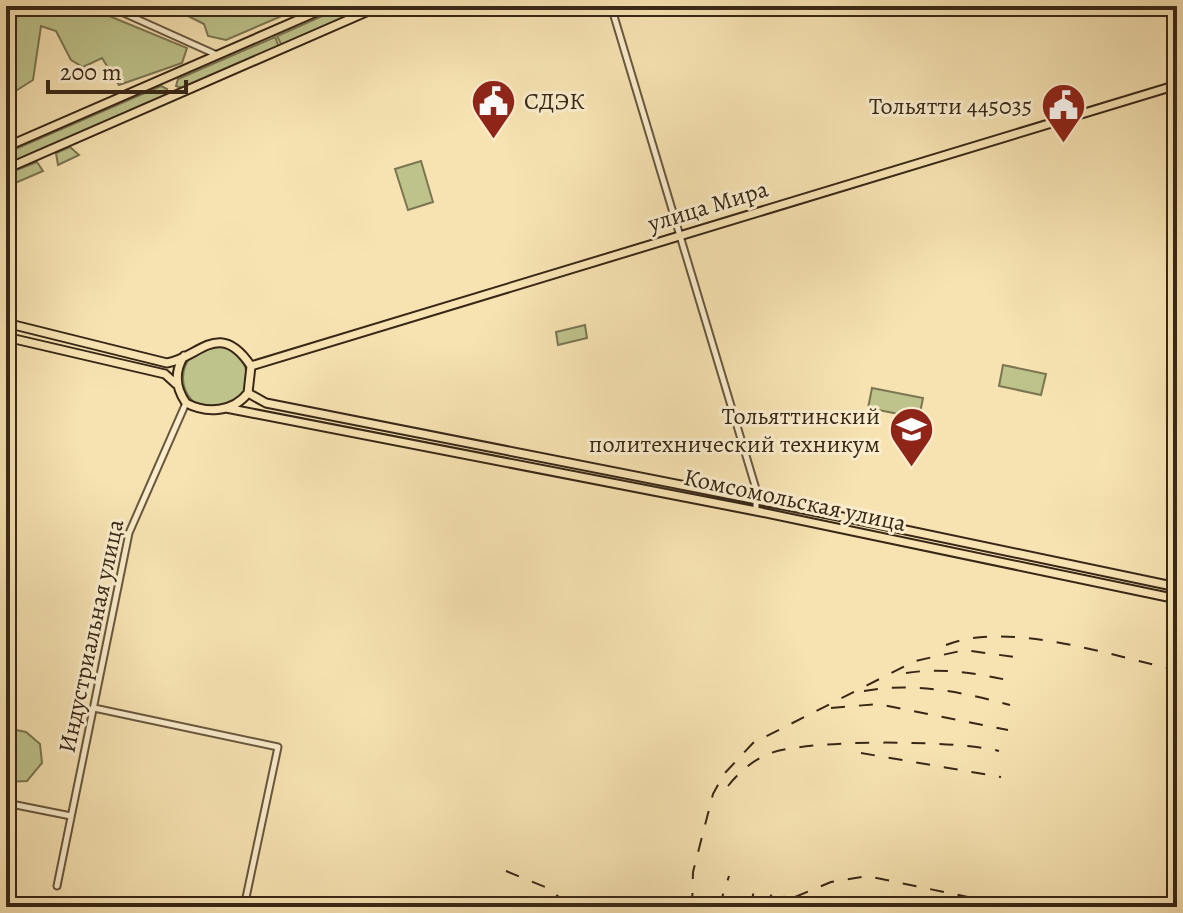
<svg xmlns="http://www.w3.org/2000/svg" width="1183" height="913" viewBox="0 0 1183 913" font-family="Alegreya,serif">
<style>
.green{fill:#bec38b;stroke:#7b7551;stroke-width:2}
.lines{fill:none;stroke-linecap:round;stroke-linejoin:round}
.minor-casing{stroke:#68563e;stroke-width:9}
.major-casing{stroke:#382717;stroke-width:11}
.minor{stroke:#faedcd;stroke-width:5}
.major{stroke:#f7e3b2;stroke-width:7}
.rail{stroke:#382717;stroke-width:2;stroke-dasharray:14 14;stroke-linecap:butt}
.labels{text-anchor:middle;stroke-width:6;stroke-linejoin:round;paint-order:stroke}
.poi-label{font-size:24px;fill:#382717;stroke:#faedcd;text-anchor:end}
.street-label{font-size:24px;fill:#382717;stroke:#faedcd}
</style>
<rect width="100%" height="100%" fill="#f7e3b2"/>
<filter id="stains"><feTurbulence type="fractalNoise" baseFrequency=".0025" numOctaves="4"/><feColorMatrix values="0 0 0 0 .2 0 0 0 0 .09 0 0 0 0 .02 0 0 0 .5 -.17"/></filter>
<radialGradient id="worn" r=".72"><stop offset=".6" stop-color="#630" stop-opacity="0"/><stop offset="1" stop-color="#630" stop-opacity=".3"/></radialGradient>
<!-- green -->
<path class="green" d="M6,6H85L187,48L182,63L119,85L102,58L83,67L71,60L56,31L41,26L33,80L6,97Z
M168,6H305L226,40L208,36L204,24Z
M345,6H373L282,46L277,36Z
M275,37L279,47L182,88L176,86L178,79Z
M161,86L167,89L164,97L6,166V153Z
M70,147L79,155L58,165L56,153Z
M421,161L433,202L408,210L395,169Z
M37,162L43,171L6,187V174Z
M585,325L587,338L558,345L556,332Z
M183 378a32 32 0 1 1 64 0a32 32 0 1 1-64 0Z
M1003,365L1046,374L1041,395L999,386Z
M872,388L923,398L919,418L868,408Z
M6,728L26,732L40,744L42,763L27,781L6,782Z"/>
<g class="lines">
<defs>
<path id="minor" d="M108,6L217,55
M611,6L756,489V511
M94,708L278,747L244,907
M6,803L71,816
M57,886L129,533L186,403"/>
<path id="major" d="M6,147L330,6
M6,169L380,6
M6,323L167,363C199,358 219,318 251,366L248,393C233,412 207,414 186,403C175,387 174,372 184,356
M6,337L165,374L176,384
M251,366L1177,85
M248,393L266,403L858,520L1177,587
M226,408L756,511L1177,599"/>
</defs>
<!-- minor casing -->
<use href="#minor" class="minor-casing"/>
<!-- major casing -->
<use href="#major" class="major-casing"/>
<!-- minor -->
<use href="#minor" class="minor"/>
<!-- major -->
<use href="#major" class="major"/>
<!-- rail -->
<path class="rail" d="M946,645C1009,620 1111,656 1177,670
M906,673C945,667 979,674 1017,682
M864,691C913,682 963,692 1010,705
M831,708L878,704L1008,730
M861,753L1001,777
M728,786C739,772 754,759 771,753C811,739 957,740 999,751
M506,871L545,887L573,907
M795,897L831,882L867,876L1016,907
M692,907L693,872L713,794L724,774L753,743L915,661L965,650L1021,658
M719,907L729,876
M750,907L756,883
M765,907L775,888
M776,907L792,887"/>
</g>
<!-- icons -->
<defs>
<symbol id="civic-pin" viewBox="-11 -11 22 30"><path d="M0 17L-7.5 6A9.5 9.5 0 1 1 7.5 6Z" fill="#8f2418" stroke="#faedcd"/><path d="M-.6-6.5H3V-4.5H.6V-3L4-1V1h2V6H-6V1h2V-1L-.6-3ZM-1.2 2.5V6h2.4V2.5Z" fill="#fff"/></symbol>
<symbol id="university-pin" viewBox="-11 -11 22 30"><path d="M0 17L-7.5 6A9.5 9.5 0 1 1 7.5 6Z" fill="#8f2418" stroke="#faedcd"/><path d="M0-5L7-2L0 1L-7-2ZM-4 1L0 2.5L4 1V4Q0 6-4 4Z" fill="#fff"/></symbol>
</defs>
<g fill-rule="evenodd">
<use href="#civic-pin" x="468" y="76" width="51" height="69"/>
<use href="#civic-pin" x="1038" y="80" width="51" height="69"/>
<use href="#university-pin" x="886" y="404" width="51" height="69"/>
</g>
<g class="labels">
<!-- poi labels -->
<g class="poi-label">
<text x="524" y="109" text-anchor="start">СДЭК</text>
<text x="1032" y="114">Тольятти 445035</text>
<text x="880" y="424">Тольяттинский<tspan x="880" dy="28">политехнический техникум</tspan></text>
</g>
<!-- street labels -->
<g class="street-label">
<text transform="translate(708 206) rotate(-17)" y="8">улица Мира</text>
<text transform="translate(795 500) rotate(12)" y="8">Комсомольская улица</text>
<text transform="translate(91 636) rotate(-78)" y="8">Индустриальная улица</text>
</g>
</g>
<!-- margin -->
<rect width="1183" height="913" fill="none" stroke="#f7e3b2" stroke-width="32"/>
<rect x="8" y="8" width="1167" height="897" fill="none" stroke="#382717" stroke-width="4"/>
<rect x="16" y="16" width="1151" height="881" fill="none" stroke="#382717" stroke-width="2"/>
<!-- scale -->
<path d="M48 80v12h138v-12" fill="none" stroke="#382717" stroke-width="4"/>
<text x="60" y="80" font-size="24" fill="#382717" stroke="#faedcd" stroke-width="6" paint-order="stroke">200 m</text>
<rect width="100%" height="100%" filter="url(#stains)"/>
<rect width="100%" height="100%" fill="url(#worn)"/>
</svg>
